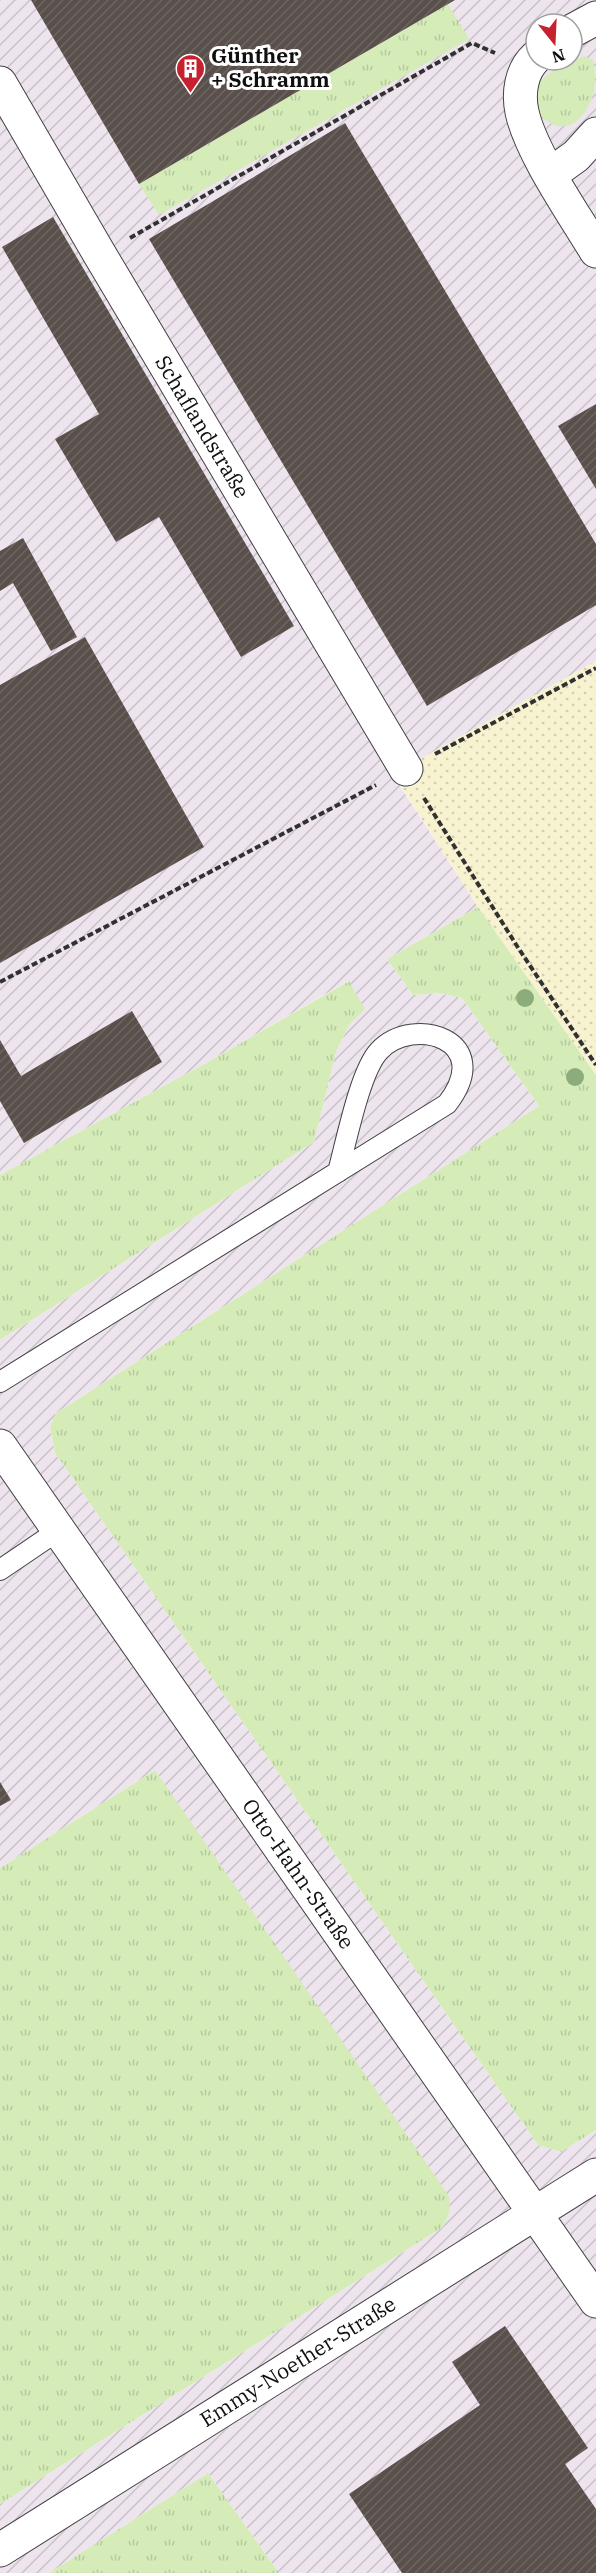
<svg xmlns="http://www.w3.org/2000/svg" width="596" height="2573" viewBox="0 0 596 2573" font-family="'IBM Plex Serif',serif">
<style>
.industrial{fill:url(#industrial-furrows);fill-rule:evenodd}
.farmland{fill:url(#farmland-dots)}
.grass{fill:url(#grass-tufts)}
.building{fill:url(#building-hatch)}
.lines{fill:none;stroke-linecap:round;stroke-linejoin:round}
.lane-casing{stroke:#424242;stroke-width:22}
.street-casing{stroke:#424242;stroke-width:35}
.path{stroke:#313131;stroke-width:4;stroke-dasharray:6 3;stroke-linecap:butt}
.lane{stroke:#fff;stroke-width:20}
.street{stroke:#fff;stroke-width:33}
.tree{fill:#8dac7c}
.labels{text-anchor:middle;stroke-width:6;stroke-linejoin:round;paint-order:stroke}
.poi-label{font-size:21px;font-weight:bold;fill:#0f0f0f;stroke:#fff;text-anchor:start}
.street-label{font-size:21px;fill:#0f0f0f;stroke:#fff}
</style>
<defs>
<pattern id="industrial-furrows" width="10" height="10" patternUnits="userSpaceOnUse" patternTransform="scale(1.5)"><rect width="10" height="10" fill="#ede4ee"/><path d="M-1 1l2-2M0 10L10 0M9 11l2-2" fill="none" stroke="#cac2cb"/></pattern>
<pattern id="farmland-dots" width="8" height="8" patternUnits="userSpaceOnUse" patternTransform="scale(1.5)"><rect width="8" height="8" fill="#f7f2d0"/><path d="M2 2h.1M6 6h.1" fill="none" stroke="#d3ceb1" stroke-width="1.8" stroke-linecap="round"/></pattern>
<pattern id="grass-tufts" width="24" height="20" patternUnits="userSpaceOnUse" patternTransform="scale(1.5)"><rect width="24" height="20" fill="#d5ecb9"/><path d="M3 7l-1-3M5 7V3M7 7l1-3M15 17l-1-3M17 17v-4M19 17l1-3" fill="none" stroke="#b6c99e"/></pattern>
<pattern id="building-hatch" width="6" height="6" patternUnits="userSpaceOnUse" patternTransform="scale(1.5)"><rect width="6" height="6" fill="#59504b"/><path d="M-1 1l2-2M0 6l6-6M5 7l2-2" fill="none" stroke="#6c6561"/></pattern>
</defs>
<rect width="100%" height="100%" fill="#fffcf2"/>
<!-- industrial -->
<path class="industrial" d="M0,0H596V661L393,775L478,907L387,959L413,995L439,993L462,998L539,1106L56,1413L50,1429L55,1453L538,2145L561,2152L596,2130V2573H279L208,2473L49,2573H0V2504L443,2227L450,2211L155,1770L0,1868V1340L314,1142L336,1052L349,1025L364,1009L348,981L206,1063L0,1175ZM536,24H572V60H536Z"/>
<!-- farmland -->
<path class="farmland" d="M596,661V1075L478,907L393,774Z"/>
<!-- grass -->
<path class="grass" d="M448,4L469,39L159,215L139,184Z
M584,56L593,60C596,73 596,89 591,101C568,155 518,110 540,82C550,69 570,62 584,56Z
M478,907L596,1075V2130L561,2152L538,2145L55,1453L50,1428L56,1413L539,1106L462,998L439,993L413,995L387,959Z
M349,981L365,1009L349,1025L336,1052L314,1142L0,1340V1175L206,1063Z
M155,1770L449,2196L450,2211L443,2227L0,2504V1868Z
M208,2473L279,2573H49Z"/>
<!-- building -->
<path class="building" d="M31,0H455L139,184Z
M345,123L596,544V605L427,706L149,239Z
M53,217L294,626L241,657L159,517L116,542L55,439L99,414L2,247Z
M596,404V489L558,426Z
M23,538L77,637L51,651L13,583L0,591V551Z
M85,637L204,847L0,963V685Z
M132,1011L162,1062L24,1143L0,1101V1040L21,1076Z
M0,1782L11,1800L0,1806Z
M505,2326L588,2448L565,2464L596,2509V2573H402L349,2494L480,2405L452,2362Z"/>
<g class="lines">
<defs>
<path id="lane" d="M0,1382L447,1104C497,1040 413,1014 379,1051C360,1071 346,1143 338,1172
M0,1570L59,1530"/>
<path id="street" d="M572,31L596,18
M536,57C521,71 518,93 522,112C531,153 574,214 596,251
M0,83L100,255L406,769
M551,174L576,156L596,134
M0,1446L596,2301
M0,2550L596,2175"/>
</defs>
<!-- lane casing -->
<use href="#lane" class="lane-casing"/>
<!-- street casing -->
<use href="#street" class="street-casing"/>
<!-- path -->
<path class="path" d="M130,238L472,43L495,53
M435,754L596,668
M424,798L517,946L596,1065
M0,982L376,785"/>
<!-- lane -->
<use href="#lane" class="lane"/>
<!-- street -->
<use href="#street" class="street"/>
</g>
<!-- trees -->
<g class="tree">
<circle cx="525" cy="998" r="9"/>
<circle cx="575" cy="1077" r="9"/>
</g>
<!-- icons -->
<defs>
<symbol id="building-pin" viewBox="-11 -11 22 30"><path d="M0 17L-7.5 6A9.5 9.5 0 1 1 7.5 6Z" fill="#c6212e" stroke="#fff"/><path d="M-4-6H4V6H1V3H-1V6H-4ZM-2.5-4.3h1.7v1.8h-1.7ZM.8-4.3h1.7v1.8H.8ZM-2.5-1h1.7V.8h-1.7ZM.8-1h1.7V.8H.8Z" fill="#fff"/></symbol>
</defs>
<g fill-rule="evenodd">
<use href="#building-pin" x="174" y="52" width="33" height="45"/>
</g>
<g class="labels">
<!-- poi labels -->
<g class="poi-label">
<text x="211" y="63">Günther<tspan x="211" dy="24">+ Schramm</tspan></text>
</g>
<!-- street labels -->
<g class="street-label">
<text transform="translate(202 427) rotate(59)" y="7">Schaflandstraße</text>
<text transform="translate(298 1874) rotate(55)" y="7">Otto-Hahn-Straße</text>
<text transform="translate(298 2362) rotate(-32)" y="7">Emmy-Noether-Straße</text>
</g>
</g>
<!-- north arrow -->
<g transform="translate(554 42) rotate(162)"><circle r="28" fill="#ffffff" stroke="#9f9f9f" stroke-width="1.5"/>
<path d="M0-4.5L10 22L0 15L-10 22Z" fill="#c6212e"/>
<text y="-9" font-size="16" font-weight="bold" text-anchor="middle" fill="#0f0f0f">N</text>
</g>
</svg>
